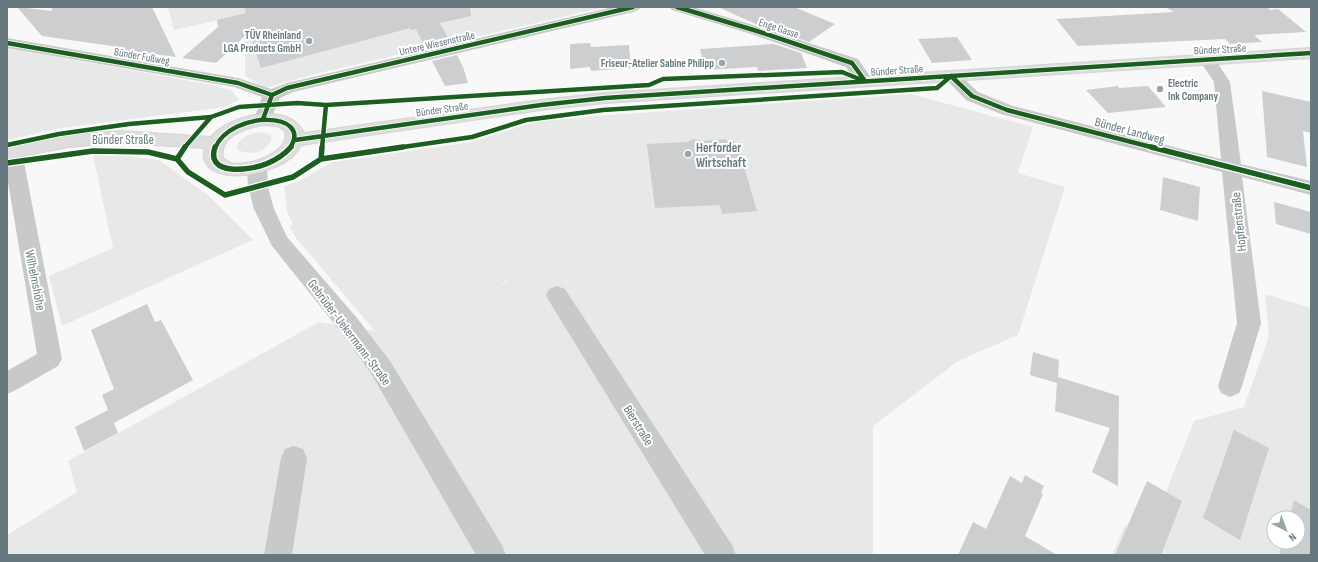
<svg xmlns="http://www.w3.org/2000/svg" width="1318" height="562" viewBox="0 0 1318 562" font-family="'Sofia Sans Condensed',sans-serif">
<style>
.built{fill:#e7e9e8;fill-rule:evenodd}
.green{fill:#e8e9e6}
.building{fill:#cccecf}
.lines{fill:none;stroke-linecap:round;stroke-linejoin:round}
.major-casing{stroke:#d3d4d4;stroke-width:2}
.minor{fill:#c8c9c9;fill-rule:evenodd}
.major{fill:#dedede;fill-rule:evenodd}
.cycleway-far1-casing{stroke:#fff;stroke-width:6}
.cycleway-casing{stroke:#fff;stroke-width:8}
.cycleway-far1{stroke:#1b5e20;stroke-width:4.5}
.cycleway{stroke:#1b5e20;stroke-width:5.5}
.poi-dot{fill:#9aa5a9;stroke:#fff;stroke-width:1.5}
.labels{text-anchor:middle;stroke-width:4;stroke-linejoin:round;paint-order:stroke}
.far-street-label{font-size:11px;fill:#67797e;stroke:#fff}
.far-poi-label{font-size:11px;font-weight:bold;fill:#67797e;stroke:#fff;text-anchor:end}
.street-label{font-size:13px;fill:#67797e;stroke:#fff}
.poi-label{font-size:13px;font-weight:bold;fill:#67797e;stroke:#fff;text-anchor:start}
</style>
<rect width="100%" height="100%" fill="#f8f8f8"/>
<!-- built -->
<path class="built" d="M168,7H605L315,74L265,88L245,76V43L236,16L174,30Z
M7,48L218,86L232,91L239,100L225,107L62,128L7,140Z
M911,94L882,162L840,278L662,298L655,269L581,277L579,160L598,146L595,116Z
M546,246L571,289L746,555H7V535L77,492L68,461L319,322L375,331L431,321L451,315L484,298L506,282L540,249Z
M1265,294L1311,308V555H1112L1125,525L1149,535L1194,421L1244,407L1269,336ZM1274,518H1298V542H1274Z"/>
<!-- green -->
<path class="green" d="M168,7H242L244,13L174,30Z
M911,94L1033,127L1018,173L1065,187L1018,335L958,361L873,426V555H746L571,289L546,246L540,249C514,275 486,302 451,315C427,324 400,327 375,331L296,238L289,226L293,224L287,211L284,186L299,181L333,162L472,142L534,122L595,116L598,146L579,160L581,277L656,269L662,297L840,278L882,162Z
M261,132L269,134L272,138C267,152 250,157 237,149V144C244,136 251,133 261,132Z
M93,155L127,156L159,160L209,196L253,240L62,326L49,276L113,248Z
M595,390L603,401C590,413 578,426 563,436C537,454 506,464 476,475L472,466C502,456 534,447 559,428C573,417 584,403 595,390Z"/>
<!-- building -->
<path class="building" d="M17,7L52,11L51,7H152L176,57L124,50L126,48L42,36Z
M244,7H470L471,16L440,23L451,43L426,49L416,29L411,30L410,28L261,68L249,32L216,63L182,58L218,27L217,20L246,13Z
M718,7H794L835,24L809,42L760,26Z
M1165,7H1270L1268,10L1278,9L1306,32L1254,35L1262,42L1230,44L1225,39L1078,46L1056,19L1174,12Z
M957,37L972,60L932,63L918,39Z
M590,43L591,47L629,45L631,68L591,71L590,67L570,69V44Z
M774,44L801,53L807,68L758,71L757,67L705,70L700,49Z
M457,55L463,67L468,83L445,86L432,61Z
M1118,86L1119,88L1148,86L1166,107L1108,113L1086,90Z
M1262,91L1311,102V133L1303,131L1307,167L1267,157Z
M693,139L702,141L726,139L727,141H734L736,146H738L757,211L722,214L720,205L655,208L647,144L687,142Z
M1163,177L1200,187L1198,221L1160,210Z
M1274,202L1311,212V234L1276,224Z
M147,304L155,322L161,320L193,380L114,423L118,433L84,451L75,427L108,410L102,395L114,389L91,330Z
M1033,352L1059,360L1058,377L1119,396L1118,486L1092,472L1110,428L1055,411L1057,383L1030,375Z
M1234,430L1269,448L1240,540L1203,518Z
M1025,475L1044,486L1041,493L1043,494L1025,536L1057,555H958L973,522L986,529L1010,476L1022,483Z
M1147,481L1182,501L1161,555H1115Z
M1294,500L1311,510V555H1279L1282,542H1298V518H1289Z"/>
<g class="lines">
<defs>
<path id="major" d="M1311,48V58L605,103L541,110L301,145C284,181 193,189 205,148L121,143L68,147L7,159V147L68,135L121,131L211,137C229,115 289,100 304,133L541,100L605,93ZM263,125L277,126L285,131C291,153 248,167 231,163C228,162 226,160 223,158C219,136 247,128 263,125Z"/>
</defs>
<!-- major casing -->
<use href="#major" class="major-casing"/>
<!-- minor -->
<path class="minor" d="M613,7H641L638,10L633,12L293,92L280,98L269,123L263,125L257,123L254,119L262,97L234,87L7,48V38L238,78L271,89L287,83Z
M669,7H693L763,28L858,59L874,82L872,86L866,87L860,86L846,67L751,34L672,10Z
M1207,54L1213,56L1230,82L1241,164L1311,181V195L1242,177L1261,323L1242,386L1239,393L1230,397L1221,393L1218,386L1237,323L1222,172L1001,114L966,100L943,76L945,72L951,71L957,72L978,92L1013,106L1221,159L1214,82L1199,59L1201,56Z
M13,146L20,148L22,152L62,359L58,366L16,390L7,394V371L37,354L7,176V148Z
M257,162L264,163L267,168L268,187L274,209L287,237L357,318L390,361L502,545L506,555H476L372,375L341,332L272,246L254,209L248,187L247,168L250,163Z
M557,286L565,289L732,545L736,555H705L549,301L546,295L549,289Z
M294,446L303,449L307,458L292,555H264L281,458L285,449Z"/>
<!-- major -->
<use href="#major" class="major"/>
<defs>
<path id="cycleway-far1" d="M677,7L757,31L852,63L865,81
M7,43L238,83L272,95
M951,76L972,96L1007,110L1155,148
M263,119L272,95L287,88L633,7
M295,140L541,105L605,98L1311,53
M7,145L59,134L129,124L211,117L239,107L297,103L326,105L649,85L663,79L842,72L864,81
M184,148L211,117
M215,148C231,110 314,111 290,148
M322,148L326,105
M396,148L472,137L526,120L603,110L937,88L951,76"/>
<path id="cycleway" d="M215,147C205,177 251,170 266,164C276,160 284,155 291,147
M1151,147L1311,188
M177,159L185,147
M321,159L322,147
M7,163L93,151L148,152L177,159L188,172L225,195L293,177L321,159L403,147"/>
</defs>
<!-- cycleway-far1 casing -->
<use href="#cycleway-far1" class="cycleway-far1-casing"/>
<!-- cycleway casing -->
<use href="#cycleway" class="cycleway-casing"/>
<!-- cycleway-far1 -->
<use href="#cycleway-far1" class="cycleway-far1"/>
<!-- cycleway -->
<use href="#cycleway" class="cycleway"/>
</g>
<!-- markers -->
<g class="poi-dot">
<circle cx="309" cy="41" r="4"/>
<circle cx="722" cy="63" r="4"/>
<circle cx="1160" cy="89" r="4"/>
<circle cx="688" cy="154" r="4"/>
</g>
<g class="labels">
<!-- far-street labels -->
<g class="far-street-label">
<text transform="translate(779 28) rotate(18)" y="4">Enge Gasse</text>
<text transform="translate(437 43) rotate(-13)" y="4">Untere Wiesenstraße</text>
<text transform="translate(1220 49) rotate(-3)" y="4">Bünder Straße</text>
<text transform="translate(142 56) rotate(10)" y="4">Bünder Fußweg</text>
<text transform="translate(897 70) rotate(-4)" y="4">Bünder Straße</text>
<text transform="translate(442 109) rotate(-8)" y="4">Bünder Straße</text>
</g>
<!-- far-poi labels -->
<g class="far-poi-label">
<text x="301" y="39">TÜV Rheinland<tspan x="301" dy="13">LGA Products GmbH</tspan></text>
<text x="714" y="67">Friseur-Atelier Sabine Philipp</text>
<text x="1168" y="87" text-anchor="start">Electric<tspan x="1168" dy="13">Ink Company</tspan></text>
</g>
<!-- street labels -->
<g class="street-label">
<text transform="translate(1130 130) rotate(15)" y="5">Bünder Landweg</text>
<text x="123" y="144">Bünder Straße</text>
<text transform="translate(1238 222) rotate(-96)" y="5">Hopfenstraße</text>
<text transform="translate(36 280) rotate(79)" y="5">Wilhelmshöhe</text>
<text transform="translate(350 332) rotate(53)" y="5">Gebrüder-Uekermann-Straße</text>
<text transform="translate(639 425) rotate(58)" y="5">Bierstraße</text>
</g>
<!-- poi labels -->
<g class="poi-label">
<text x="696" y="152">Herforder<tspan x="696" dy="15">Wirtschaft</tspan></text>
</g>
</g>
<!-- border -->
<rect width="1318" height="562" fill="none" stroke="#67797e" stroke-width="16"/>
<!-- north arrow -->
<g transform="translate(1286 530) rotate(138)"><circle r="19" fill="#ffffff" stroke="#c2c9cb"/>
<path d="M0-3L7 15L0 10L-7 15Z" fill="#9aa5a9"/>
<text y="-6" font-size="11" font-weight="bold" text-anchor="middle" fill="#67797e">N</text>
</g>
</svg>
